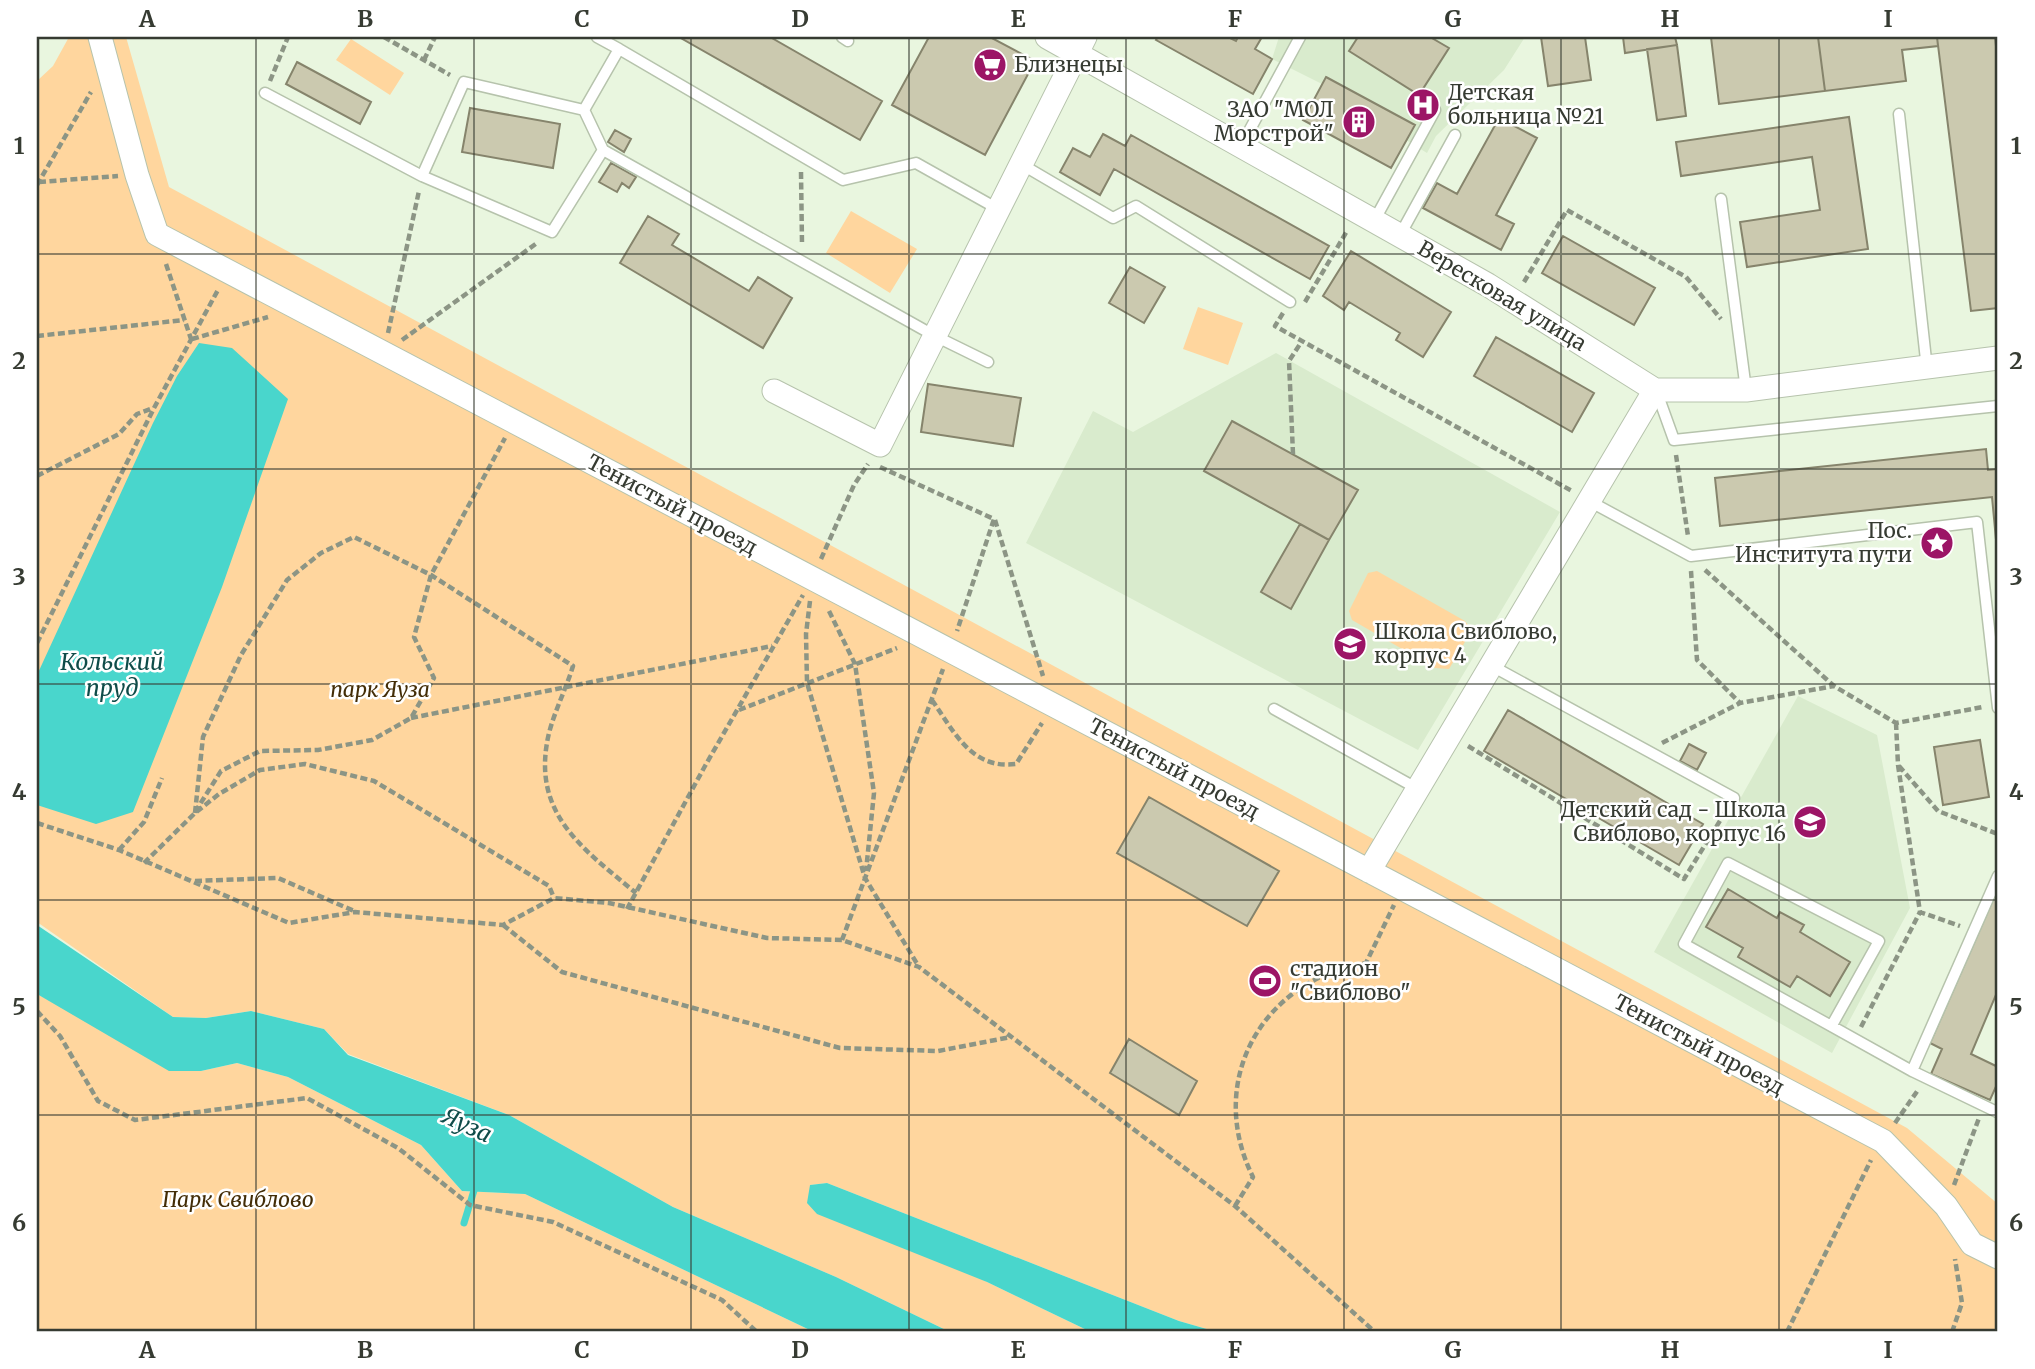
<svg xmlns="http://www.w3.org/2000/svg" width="2035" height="1369" viewBox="0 0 2035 1369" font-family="Merriweather,serif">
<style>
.built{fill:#d9ebcd}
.green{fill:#ffd69e}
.water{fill:#49d6cc}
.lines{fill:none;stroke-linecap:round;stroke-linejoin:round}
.stream{stroke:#49d6cc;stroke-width:7}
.building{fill:#cbc9af;stroke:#86846c;stroke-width:2}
.lane-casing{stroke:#b6c3ac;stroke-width:13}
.street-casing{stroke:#b6c3ac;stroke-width:25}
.path{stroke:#8c9585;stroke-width:4.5;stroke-dasharray:7 3.5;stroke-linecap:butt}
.lane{stroke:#fff;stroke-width:10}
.street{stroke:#fff;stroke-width:23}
.grid{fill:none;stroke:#363b32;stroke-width:2;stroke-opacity:0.55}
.labels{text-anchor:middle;stroke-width:5;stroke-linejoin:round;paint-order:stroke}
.poi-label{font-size:21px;fill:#363b32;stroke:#fff;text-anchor:start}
.street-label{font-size:21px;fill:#363b32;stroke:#fff}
.park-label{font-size:21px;font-style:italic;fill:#432d07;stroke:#fff}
.water-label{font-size:23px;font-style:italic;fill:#0f4c49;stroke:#fff}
.neatline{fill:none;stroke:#363b32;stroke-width:2.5}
.grid-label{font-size:23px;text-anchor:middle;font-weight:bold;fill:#363b32}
</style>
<rect width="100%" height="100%" fill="#e9f6df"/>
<!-- built -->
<path class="built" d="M1279,37H1525L1504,70L1436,136L1427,153L1406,140L1414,125L1327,77L1322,84L1272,59Z
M1276,353L1560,512L1418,750L1026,543L1093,411L1133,432Z
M1798,696L1877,735L1910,908L1832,1053L1654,952Z"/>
<!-- green -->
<path class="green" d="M69,37H126L169,187L1907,1128L1998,1204V1332H1217L1179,1321L827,1183L810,1185L987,1282L1091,1332H950L836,1277L673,1207L509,1115L348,1054L324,1029L251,1011L206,1018L173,1017L37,922V81L53,66Z
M351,39L404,73L390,95L336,60Z
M851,211L917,249L890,293L826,253Z
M1198,307L1243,323L1228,365L1183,349Z
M1377,571L1465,621L1472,630L1449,669L1435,668L1352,620L1349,611L1368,573Z
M37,994L90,1022L201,1071L237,1063L288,1077L421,1145L462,1191L525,1194L814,1332H37Z"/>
<!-- water -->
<path class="water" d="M199,343L232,348L288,399L222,587L133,812L96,824L37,805V675L153,423L177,376Z
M37,925L173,1017L206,1018L251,1011L324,1029L348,1055L509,1115L673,1207L836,1277L950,1332H814L525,1194L462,1191L421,1145L288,1077L237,1063L201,1071H169L37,994Z
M827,1183L1179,1321L1217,1332H1091L987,1282L817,1214L807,1203L810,1185Z"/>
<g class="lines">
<!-- stream -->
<path class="stream" d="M464,1223L476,1184"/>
</g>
<!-- building -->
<path class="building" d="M679,37H770L882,101L860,140Z
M929,37H990L1035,61L985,155L892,105Z
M1158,37H1228L1236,41L1238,37H1262L1255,49L1272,59L1253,94L1156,40Z
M1358,37H1430L1449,48L1419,95L1349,51Z
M1541,37H1585L1591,80L1548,86Z
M1623,37H1675L1677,45L1625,53Z
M1711,37H1818L1825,91L1719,104Z
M1818,37H1937L1938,46L1902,50L1906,81L1825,91Z
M1937,37H1995L1998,65V308L1971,311Z
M1677,45L1686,116L1657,120L1647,49Z
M297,62L371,102L360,124L286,84Z
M1326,77L1415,125L1391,168L1303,120Z
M470,108L560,124L553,168L462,152Z
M1849,117L1868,249L1747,267L1740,222L1820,210L1812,157L1681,176L1676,142Z
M1499,118L1537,138L1496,215L1514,224L1501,250L1423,208L1437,183L1457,194Z
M615,130L631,139L624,152L608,142Z
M1103,134L1125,146L1131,135L1329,246L1310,279L1114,169L1100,195L1060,172L1073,148L1090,157Z
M611,163L636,177L629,188L622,183L617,192L599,182Z
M648,216L679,234L672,245L749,291L758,277L792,298L763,348L620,263Z
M1563,236L1655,288L1634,325L1542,273Z
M1351,251L1451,312L1423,357L1396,340L1400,333L1349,302L1344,310L1323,296Z
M1130,267L1165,287L1144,323L1109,303Z
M1496,337L1594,393L1572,432L1474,376Z
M928,384L1021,398L1013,446L921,432Z
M1232,421L1358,490L1329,540L1204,471Z
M1986,449L1988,470L1998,469V561L1992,497L1720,526L1715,478Z
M1300,524L1329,540L1291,609L1261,592Z
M1798,545L1799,557L1782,559L1781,547Z
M1508,710L1703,824L1679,865L1484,751Z
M1980,740L1989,797L1943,805L1934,747Z
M1689,744L1706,753L1697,770L1680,761Z
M1149,797L1279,871L1247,926L1117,853Z
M1998,888V990L1971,1054L1998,1067V1082L1990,1100L1931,1074L1942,1049L1930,1043Z
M1728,889L1777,918L1780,912L1804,925L1800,932L1850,962L1830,996L1797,976L1790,987L1738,957L1743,948L1706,927Z
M1129,1039L1197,1081L1179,1115L1110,1073Z"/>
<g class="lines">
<defs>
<path id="lane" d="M597,37L619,49
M842,37L848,41
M265,93L422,176
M584,110L464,82L422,176L552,232L603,150
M1899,114L1927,369
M1241,146L1300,37
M1021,164L1113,218L1136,206L1290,302
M1721,199L1746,390
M1374,221L1435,110
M1400,235L1455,135
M988,362L935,336L603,150L584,110L619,49L843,180L916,163L998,209
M1656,390L1674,440L1998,406
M1589,501L1691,556L1977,522L1998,708
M1492,666L1734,798
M1274,709L1418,789
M1832,1025L1879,941L1728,863L1684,944L1912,1071
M1997,1112L1912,1071L1998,876"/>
<path id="street" d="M100,37L137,175L157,234L1883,1141L1946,1206L1972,1244L1998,1257
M1047,37L1488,285L1655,390H1746L1998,358
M774,391L880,445L1085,37
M1369,871L1655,390"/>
</defs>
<!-- lane casing -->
<use href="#lane" class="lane-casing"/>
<!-- street casing -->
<use href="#street" class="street-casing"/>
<!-- path -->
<path class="path" d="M384,37L450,75
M424,60L435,37
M270,81L288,37
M801,172L802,244
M39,182L118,176
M37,185L91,92
M166,264L191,339
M1524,282L1567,210L1686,277L1721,319
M1305,302L1347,231
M1283,313L1275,326L1572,491
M388,333L419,191
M37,336L184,320
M192,339L268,317
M402,340L537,243
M1293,454L1289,361L1302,341
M1676,455L1688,536
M880,467L994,519L957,631
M37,476L119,434L137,414L153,408
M995,520L1043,676
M821,559L854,485L868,464
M1705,570L1834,686L1896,723L1983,707
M1691,571L1697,660L1740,703
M810,601L806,634L807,683L865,878L919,967
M829,611L855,664L874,793L866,871
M37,643L154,408L219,288
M932,700C954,732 972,770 1016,764L1042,723
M739,710L897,648
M411,718L772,646
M1896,723L1898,765L1920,912L1960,926
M1662,743L1740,703L1834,686
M1468,746L1684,879L1726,811
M1899,766L1938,811L1998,834
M195,812L221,771L260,751L318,750L372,740L411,718L434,678L414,637L431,575L505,438
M195,813L203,737L241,655L287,580L321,553L354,537L431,575L573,666C566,689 555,710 549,733C530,813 582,848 636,893
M37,823L119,850L289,923L355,912L503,925L554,898L609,903L767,938L842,940L919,967L1235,1206L1375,1332
M119,850L144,822L162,778
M144,863L195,813L219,794L260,770L305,764L374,781L549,886L554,898
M195,881L278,878L354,911
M627,909L705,766L803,595
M503,925L562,972L840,1048L938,1051L1011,1037
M842,940L943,669
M37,1011L60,1036L98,1101L135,1120L307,1098L398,1148L470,1205L553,1222L722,1300L757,1332
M1861,1027L1920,912
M1895,1123L1918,1090
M1954,1185L1979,1118
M1235,1206L1253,1177C1205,1081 1262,980 1366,963L1394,905
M1787,1332L1871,1160
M1952,1332L1962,1303L1955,1259"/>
<!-- lane -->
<use href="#lane" class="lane"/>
<!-- street -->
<use href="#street" class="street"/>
</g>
<!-- grid -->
<path class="grid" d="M256,37V1332M474,37V1332M691,37V1332M909,37V1332M1126,37V1332M1344,37V1332M1561,37V1332M1779,37V1332M37,254H1998M37,469H1998M37,684H1998M37,900H1998M37,1115H1998"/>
<!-- icons -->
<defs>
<symbol id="supermarket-disc" viewBox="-11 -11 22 22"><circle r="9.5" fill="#9c1566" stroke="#fff"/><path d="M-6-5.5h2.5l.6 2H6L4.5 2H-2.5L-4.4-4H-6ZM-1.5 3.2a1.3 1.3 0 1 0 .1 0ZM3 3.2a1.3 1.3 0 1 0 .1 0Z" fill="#fff"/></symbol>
<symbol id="hospital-disc" viewBox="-11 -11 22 22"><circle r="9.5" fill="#9c1566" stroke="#fff"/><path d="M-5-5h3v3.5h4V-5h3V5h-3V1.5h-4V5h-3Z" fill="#fff"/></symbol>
<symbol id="building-disc" viewBox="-11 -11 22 22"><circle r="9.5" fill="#9c1566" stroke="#fff"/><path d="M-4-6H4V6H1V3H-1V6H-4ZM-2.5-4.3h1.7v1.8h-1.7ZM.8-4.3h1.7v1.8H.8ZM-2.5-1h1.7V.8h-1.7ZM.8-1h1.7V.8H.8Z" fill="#fff"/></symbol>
<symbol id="sight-disc" viewBox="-11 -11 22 22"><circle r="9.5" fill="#9c1566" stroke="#fff"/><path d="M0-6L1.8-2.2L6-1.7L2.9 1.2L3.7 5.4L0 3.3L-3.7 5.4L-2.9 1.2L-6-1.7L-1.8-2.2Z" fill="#fff"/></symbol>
<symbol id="school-disc" viewBox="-11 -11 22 22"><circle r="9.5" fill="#9c1566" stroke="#fff"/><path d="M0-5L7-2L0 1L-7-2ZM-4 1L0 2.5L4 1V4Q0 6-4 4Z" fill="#fff"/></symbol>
<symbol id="stadium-disc" viewBox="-11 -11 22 22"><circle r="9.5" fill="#9c1566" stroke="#fff"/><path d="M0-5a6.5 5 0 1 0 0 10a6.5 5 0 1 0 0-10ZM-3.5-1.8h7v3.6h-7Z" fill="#fff"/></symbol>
</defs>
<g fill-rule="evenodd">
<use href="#supermarket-disc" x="971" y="46" width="38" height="38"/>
<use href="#hospital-disc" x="1404" y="86" width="38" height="38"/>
<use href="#building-disc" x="1340" y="103" width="38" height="38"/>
<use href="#sight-disc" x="1918" y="524" width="38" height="38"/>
<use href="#school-disc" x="1331" y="625" width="38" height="38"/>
<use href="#school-disc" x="1791" y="803" width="38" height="38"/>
<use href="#stadium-disc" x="1246" y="962" width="38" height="38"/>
</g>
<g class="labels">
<!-- poi labels -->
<g class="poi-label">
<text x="1014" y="72">Близнецы</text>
<text x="1448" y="100">Детская<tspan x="1448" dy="24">больница №21</tspan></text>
<text x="1334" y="117" text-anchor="end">ЗАО "МОЛ<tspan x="1334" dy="24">Морстрой"</tspan></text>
<text x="1912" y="538" text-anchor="end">Пос.<tspan x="1912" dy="24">Института пути</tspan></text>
<text x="1374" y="639">Школа Свиблово,<tspan x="1374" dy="24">корпус 4</tspan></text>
<text x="1786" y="817" text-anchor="end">Детский сад - Школа<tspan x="1786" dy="24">Свиблово, корпус 16</tspan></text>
<text x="1290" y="976">стадион<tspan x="1290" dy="24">"Свиблово"</tspan></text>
</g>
<!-- street labels -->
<g class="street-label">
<text transform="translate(1502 296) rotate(31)" y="7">Вересковая улица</text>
<text transform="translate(672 505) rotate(28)" y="7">Тенистый проезд</text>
<text transform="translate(1174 769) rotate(28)" y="7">Тенистый проезд</text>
<text transform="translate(1699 1045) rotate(28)" y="7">Тенистый проезд</text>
</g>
<!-- park labels -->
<g class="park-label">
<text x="380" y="697">парк Яуза</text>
<text x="238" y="1207">Парк Свиблово</text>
</g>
<!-- water labels -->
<g class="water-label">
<text x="112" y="670">Кольский<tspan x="112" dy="26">пруд</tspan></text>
<text transform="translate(467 1125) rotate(25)" y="8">Яуза</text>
</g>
</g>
<!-- border -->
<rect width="2035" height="1369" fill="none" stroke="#ffffff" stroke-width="77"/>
<rect x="38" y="38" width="1958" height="1292" class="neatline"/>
<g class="grid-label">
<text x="147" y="27">A</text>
<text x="365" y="27">B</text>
<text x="582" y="27">C</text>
<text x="800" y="27">D</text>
<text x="1018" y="27">E</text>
<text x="1235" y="27">F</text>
<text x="1453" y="27">G</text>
<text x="1670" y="27">H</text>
<text x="1888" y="27">I</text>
<text x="19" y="154">1</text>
<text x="2016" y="154">1</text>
<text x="19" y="369">2</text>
<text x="2016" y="369">2</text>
<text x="19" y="585">3</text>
<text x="2016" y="585">3</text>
<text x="19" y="800">4</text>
<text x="2016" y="800">4</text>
<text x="19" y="1015">5</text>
<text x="2016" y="1015">5</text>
<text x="19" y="1231">6</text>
<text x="2016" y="1231">6</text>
<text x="147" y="1358">A</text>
<text x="365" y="1358">B</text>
<text x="582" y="1358">C</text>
<text x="800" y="1358">D</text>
<text x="1018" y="1358">E</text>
<text x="1235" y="1358">F</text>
<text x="1453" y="1358">G</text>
<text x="1670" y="1358">H</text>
<text x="1888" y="1358">I</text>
</g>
</svg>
